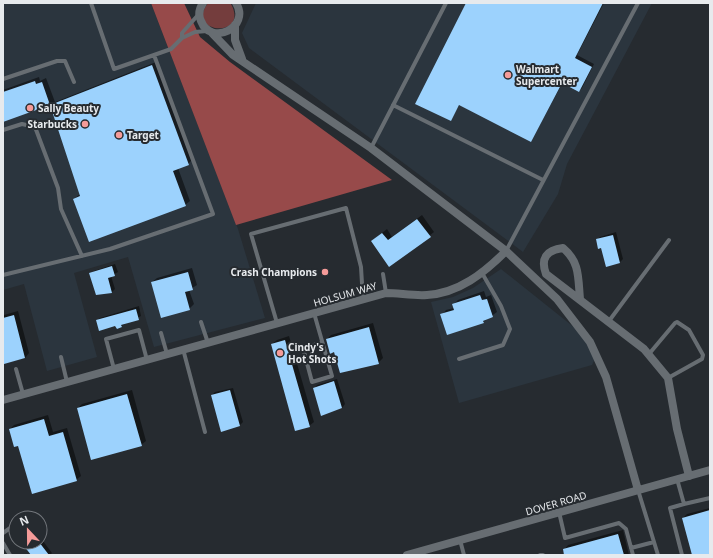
<svg xmlns="http://www.w3.org/2000/svg" width="713" height="558" viewBox="0 0 713 558" font-family="'Noto Sans',sans-serif">
<style>
.built{fill:#2b353e}
.green{fill:#743d3d}
.forest{fill:#974a4a}
.shadow{fill:#0007}
.building{fill:#9cd2fd}
.lines{fill:none;stroke-linecap:round;stroke-linejoin:round}
.service{stroke:#676d72;stroke-width:4}
.minor{stroke:#676d72;stroke-width:8}
.poi-dot{fill:#f59b99;stroke:#262b30;stroke-width:1.5}
.labels{text-anchor:middle;stroke-width:4;stroke-linejoin:round;paint-order:stroke}
.poi-label{font-size:10px;font-weight:bold;fill:#e7eaed;stroke:#262b30;text-anchor:start}
.street-label{font-size:10px;fill:#e7eaed;stroke:#262b30}
</style>
<rect width="100%" height="100%" fill="#262b30"/>
<!-- built -->
<path class="built" d="M3,3H151L238,229L265,318L154,347L128,257L74,273L97,357L47,371L24,284L3,290Z
M256,3H652L567,164L558,194L523,252L249,48L242,33Z
M501,269L590,340L597,354L592,365L459,403L431,302L453,297L473,288Z"/>
<!-- green -->
<path class="green" d="M208,3L231,4C250,39 184,34 208,3Z"/>
<!-- forest -->
<path class="forest" d="M151,3H184L200,37L230,62L392,180L236,225Z"/>
<!-- shadow -->
<path class="shadow" d="M467,3H604L577,55L594,64L582,88L579,91L563,82L531,141L460,104L450,120Z
M156,62L192,160L188,164L178,168L190,201L185,205L74,199L80,194L51,104L3,121V90L39,77L40,81L46,78L55,102Z
M422,215L434,232L390,266L372,241L387,229L392,237Z
M616,232L623,259L620,262L607,266L602,247L597,240L600,237Z
M115,264L118,272L111,276L115,289L112,292L91,274L94,271Z
M192,268L197,285L189,290L194,304L189,309L152,282L157,278Z
M484,291L486,297L491,295L497,312L483,322L442,315L446,310L454,308L453,305L458,300Z
M139,306L141,316L121,326L97,321L100,318Z
M18,311L29,353L25,358L5,363L3,356V313L4,315Z
M373,323L383,358L378,363L335,351L327,339L331,335Z
M289,336L314,422L309,426L272,344L277,340Z
M337,379L345,404L342,408L314,389L317,385Z
M233,388L243,422L240,425L212,395L215,392Z
M132,390L146,441L141,445L78,408L82,404Z
M48,415L53,432L67,428L81,476L76,480L19,445L10,429L14,425Z
M710,508V555H693L683,518L687,514Z
M623,530L629,555H565L564,550L568,545Z
M40,537L52,553L50,555H32L22,542H40Z"/>
<!-- building -->
<path class="building" d="M466,3H603L575,58L592,67L579,92L562,83L531,142L459,105L451,121L415,104Z
M152,65L189,165L173,171L186,206L89,242L73,199L80,196L50,105Z
M35,81L36,84L42,82L50,105L3,122V92Z
M417,219L431,237L389,267L371,241L382,233L388,240Z
M613,235L620,263L606,267L601,248L598,249L596,239Z
M112,266L115,276L108,278L112,293L96,295L89,273Z
M188,272L193,290L185,292L190,310L161,318L151,282Z
M480,295L482,300L487,299L493,317L483,321L484,323L447,335L440,314L454,310L452,304Z
M136,309L139,320L121,325L122,327L117,329L115,326L99,331L96,320Z
M14,315L25,358L4,364L3,318Z
M369,327L379,364L340,373L334,352L330,354L326,339Z
M285,340L310,427L295,431L271,344Z
M334,381L342,408L321,416L313,388Z
M230,390L240,426L221,432L211,395Z
M127,394L142,446L91,460L77,408Z
M44,419L49,436L63,432L77,481L32,494L18,446L14,447L9,429Z
M710,510V555H692L682,518Z
M618,534L624,555H564L563,549Z
M21,542H39L49,555H31Z"/>
<g class="lines">
<!-- service -->
<path class="service" d="M198,15L182,33V38L195,32L207,31
M154,55L171,49L182,38
M3,79L57,61H65L74,82
M393,105L543,180
M3,130L22,124L35,127L58,188L61,209L82,256
M371,148L446,3
M506,251L638,3
M383,274L386,293
M3,275L110,249L213,214L154,55L114,69L91,3
M314,313L332,376L312,382L303,348L321,343
M609,321L669,240
M201,322L208,343
M277,323L251,234L346,208L361,267L363,300
M161,333L167,354
M183,349L205,432
M649,354L675,323L677,322L689,330L703,355L702,359L668,378
M61,357L67,382
M459,359L503,345L510,329L501,306L482,273
M16,369L23,394
M114,369L106,339L139,330L147,360
M677,479L684,504L670,508L682,555
M638,490L658,555
M684,504L710,498
M559,512L565,538L619,523L626,529L633,555
M3,533L16,524
M460,540L464,555
M3,543L10,555
M631,548L654,542
M540,555H543"/>
<!-- minor -->
<path class="minor" d="M203,3C199,9 198,15 201,21C211,47 251,27 236,3
M235,25V40L242,59
M212,33L233,55L371,148L506,251L557,299L590,342L606,377L638,490
M580,299C578,278 580,262 563,248C547,250 540,258 546,274L644,349L668,378L677,429L689,476
M3,400L386,293C399,293 413,296 427,295C459,293 484,273 506,251
M407,555L710,470"/>
</g>
<!-- markers -->
<g class="poi-dot">
<circle cx="508" cy="75" r="4"/>
<circle cx="30" cy="108" r="4"/>
<circle cx="85" cy="124" r="4"/>
<circle cx="119" cy="135" r="4"/>
<circle cx="325" cy="272" r="4"/>
<circle cx="280" cy="353" r="4"/>
</g>
<g class="labels">
<!-- poi labels -->
<g class="poi-label">
<text x="516" y="73">Walmart<tspan x="516" dy="12">Supercenter</tspan></text>
<text x="38" y="112">Sally Beauty</text>
<text x="77" y="128" text-anchor="end">Starbucks</text>
<text x="127" y="139">Target</text>
<text x="317" y="276" text-anchor="end">Crash Champions</text>
<text x="288" y="351">Cindy's<tspan x="288" dy="12">Hot Shots</tspan></text>
</g>
<!-- street labels -->
<g class="street-label">
<text transform="translate(345 294) rotate(-16)" y="4">HOLSUM WAY</text>
<text transform="translate(556 503) rotate(-16)" y="4">DOVER ROAD</text>
</g>
</g>
<!-- border -->
<rect width="713" height="558" fill="none" stroke="#e7eaed" stroke-width="8"/>
<!-- north arrow -->
<g transform="translate(28 530) rotate(338)"><circle r="19" fill="#262b30" stroke="#73777c"/>
<path d="M0-3L7 15L0 10L-7 15Z" fill="#f59b99"/>
<text y="-6" font-size="11" font-weight="bold" text-anchor="middle" fill="#e7eaed">N</text>
</g>
</svg>
